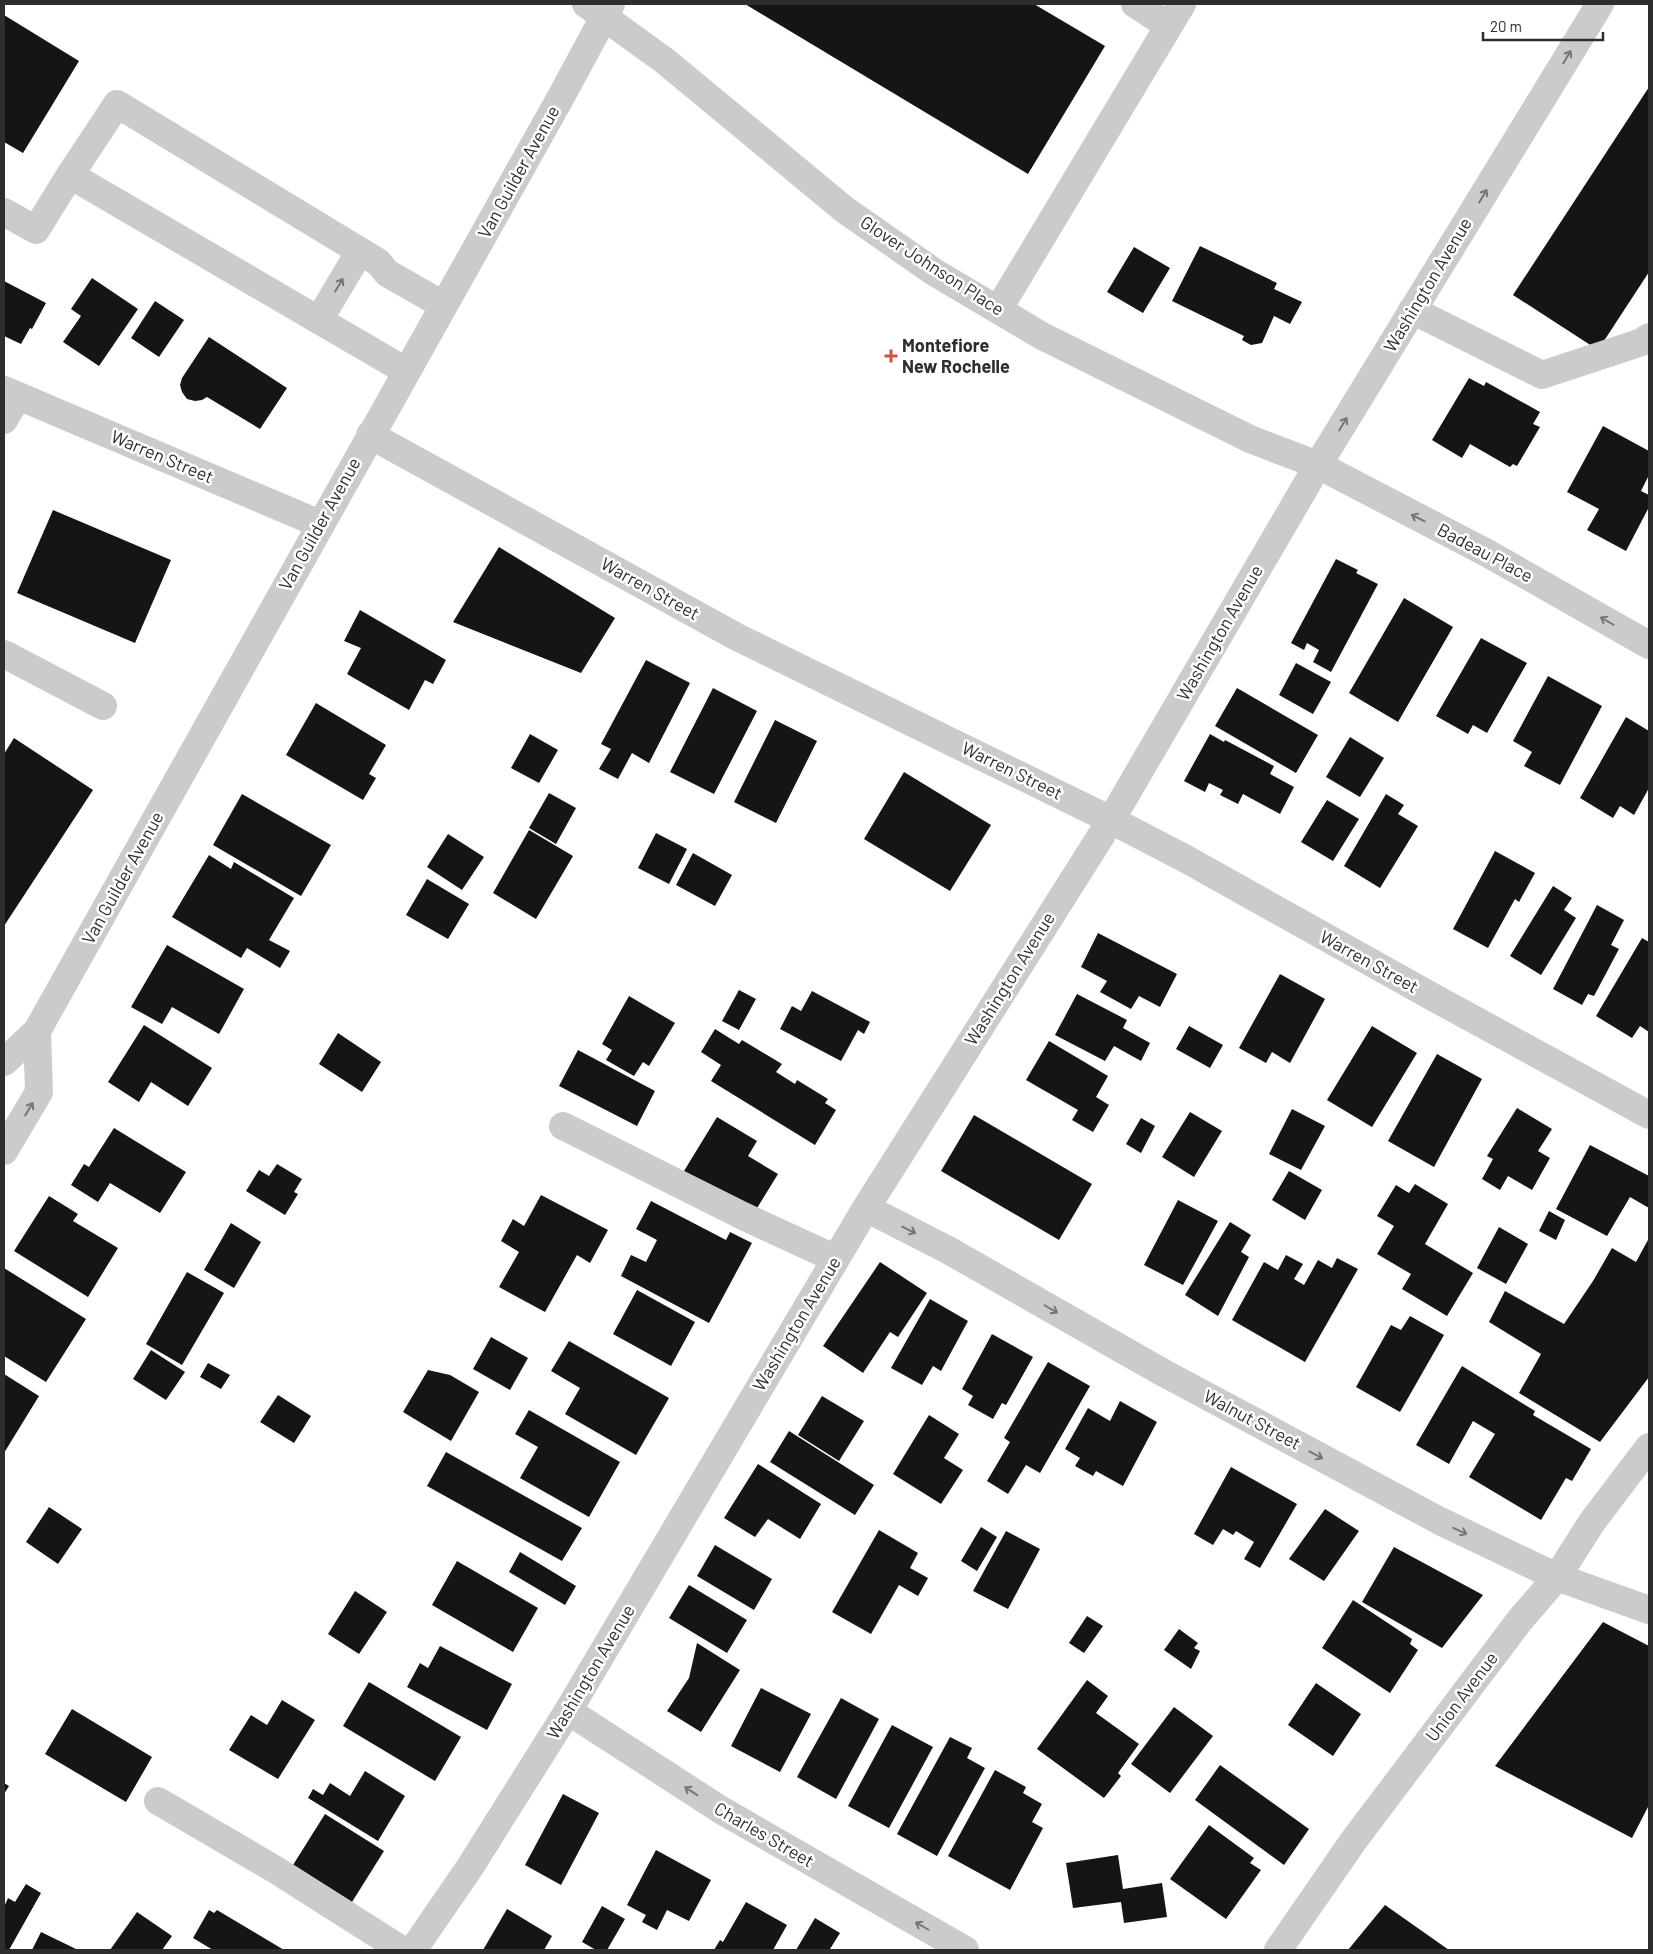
<svg xmlns="http://www.w3.org/2000/svg" width="1653" height="1954" viewBox="0 0 1653 1954" font-family="Barlow,sans-serif">
<style>
.building{fill:#151515}
.lines{fill:none;stroke-linecap:round;stroke-linejoin:round}
.minor{stroke:#cbcbcb;stroke-width:28}
.oneway{stroke:#757575}
.poi-dot{fill:#d35042;stroke:#fff;stroke-width:2}
.labels{text-anchor:middle;stroke-width:5;stroke-linejoin:round;paint-order:stroke}
.street-label{font-size:18px;fill:#2e2e2e;stroke:#fff}
.poi-label{font-size:18px;font-weight:bold;fill:#2e2e2e;stroke:#fff;text-anchor:start}
</style>
<rect width="100%" height="100%" fill="#fff"/>
<!-- building -->
<path class="building" d="M745,4H1034L1105,46L1028,174Z
M4,15L79,61L23,153L4,142Z
M1649,87V272L1598,350L1513,295Z
M1200,246L1277,283L1274,289L1302,302L1290,324L1274,316L1262,343L1251,345L1242,340L1244,336L1172,301Z
M1134,247L1170,268L1143,313L1107,292Z
M92,278L138,309L99,366L63,342L81,316L71,309Z
M4,281L46,303L32,329L30,328L21,344L4,336Z
M155,301L184,320L159,357L131,338Z
M209,337L287,388L260,429L207,397L202,400L195,401L187,399L182,392L180,385L182,378Z
M1469,378L1484,386L1486,382L1540,412L1533,424L1540,427L1517,466L1513,464L1510,467L1470,444L1462,458L1432,440Z
M1603,426L1649,451V475L1641,491L1649,495V507L1626,551L1587,530L1599,509L1567,492Z
M53,510L171,560L135,643L17,593Z
M499,547L615,618L581,673L453,622Z
M1336,559L1358,570L1356,573L1378,584L1331,672L1313,662L1319,650L1307,643L1304,650L1291,643Z
M1404,598L1453,627L1398,722L1349,693Z
M360,610L446,660L433,684L425,680L409,710L347,674L361,648L344,641Z
M1481,638L1527,663L1487,733L1473,725L1468,734L1436,716Z
M646,660L690,683L649,763L632,753L618,779L599,769L611,749L601,744Z
M1296,663L1331,682L1313,714L1279,695Z
M1548,676L1602,706L1560,785L1524,766L1532,752L1513,741Z
M713,688L757,711L714,794L670,772Z
M1237,688L1318,735L1296,773L1215,726Z
M316,703L386,745L369,774L376,778L363,800L286,755Z
M1626,717L1649,731V788L1634,815L1620,806L1613,818L1580,798Z
M775,720L817,741L776,823L734,802Z
M530,734L558,750L539,783L511,768Z
M1210,734L1224,742L1225,740L1274,766L1270,774L1294,787L1280,814L1243,794L1238,804L1220,795L1223,790L1209,783L1205,792L1184,781Z
M1350,737L1384,758L1360,797L1326,777Z
M14,738L93,790L4,926V754Z
M904,772L991,825L950,891L864,839Z
M549,793L576,808L556,844L529,828Z
M242,794L331,845L301,896L213,845Z
M1386,794L1404,805L1398,814L1418,826L1380,888L1344,866Z
M1327,800L1359,819L1333,861L1301,842Z
M529,830L573,856L536,919L493,893Z
M656,833L687,849L669,884L638,868Z
M448,834L484,857L462,890L427,867Z
M1495,851L1535,873L1519,902L1515,899L1488,948L1453,929Z
M693,853L732,875L715,906L676,885Z
M209,855L231,869L234,862L294,898L269,940L290,951L280,968L247,948L241,958L172,917Z
M427,879L469,904L448,939L406,915Z
M1553,886L1572,898L1564,910L1576,918L1541,975L1510,956Z
M1597,905L1624,920L1611,945L1619,949L1594,996L1588,994L1582,1005L1553,989Z
M1098,933L1177,974L1160,1007L1139,996L1131,1009L1100,992L1107,981L1081,967Z
M1642,938L1649,942V1032L1640,1026L1632,1038L1596,1016Z
M167,945L244,989L219,1034L172,1007L162,1024L131,1007Z
M1280,974L1325,999L1290,1063L1272,1052L1266,1063L1239,1048Z
M739,990L756,999L739,1030L722,1021Z
M812,991L870,1022L864,1034L858,1030L841,1061L780,1029L792,1006L801,1011Z
M1077,994L1127,1020L1123,1028L1150,1043L1141,1061L1114,1046L1105,1061L1055,1035Z
M629,996L675,1023L649,1066L643,1062L634,1076L606,1060L612,1050L602,1044Z
M144,1025L212,1068L188,1106L151,1082L139,1102L108,1082Z
M1189,1026L1223,1045L1210,1068L1176,1049Z
M1372,1026L1417,1053L1372,1127L1327,1100Z
M715,1029L739,1044L742,1040L782,1064L776,1072L795,1084L797,1080L828,1099L825,1103L836,1110L815,1145L711,1081L721,1065L701,1052Z
M338,1033L381,1062L362,1092L319,1064Z
M1049,1041L1108,1076L1096,1097L1109,1105L1093,1132L1072,1120L1078,1110L1026,1080Z
M578,1050L655,1091L637,1126L559,1086Z
M1437,1054L1482,1079L1434,1167L1388,1141Z
M1517,1108L1552,1129L1538,1151L1550,1158L1532,1190L1508,1176L1500,1190L1482,1179L1493,1159L1487,1156Z
M1292,1109L1325,1126L1301,1170L1269,1154Z
M1190,1112L1222,1131L1194,1177L1162,1157Z
M974,1115L1092,1184L1059,1240L941,1171Z
M717,1117L757,1141L748,1156L778,1174L754,1213L684,1171Z
M1141,1118L1155,1126L1141,1153L1126,1144Z
M114,1128L186,1172L160,1213L110,1183L98,1202L71,1185L84,1164L89,1167Z
M1590,1145L1649,1176V1208L1630,1197L1607,1236L1556,1209Z
M277,1164L302,1179L294,1192L298,1194L285,1215L246,1191L259,1170L269,1176Z
M1289,1171L1322,1190L1305,1220L1272,1200Z
M1415,1184L1448,1204L1425,1244L1473,1273L1447,1316L1402,1289L1411,1274L1377,1254L1394,1226L1377,1216L1396,1185L1409,1193Z
M541,1195L608,1230L590,1263L577,1255L545,1312L499,1287L519,1252L501,1241L513,1219L524,1226Z
M49,1196L78,1214L73,1221L118,1248L88,1297L14,1251Z
M1178,1200L1218,1221L1183,1285L1144,1265Z
M651,1201L726,1240L730,1232L752,1243L709,1323L621,1276L631,1255L646,1262L657,1240L636,1229Z
M1549,1211L1565,1220L1556,1240L1539,1231Z
M1230,1222L1251,1235L1241,1252L1249,1257L1218,1316L1185,1295Z
M231,1223L261,1242L234,1288L204,1270Z
M1499,1227L1528,1244L1506,1284L1477,1268Z
M1649,1238V1377L1600,1442L1519,1393L1541,1354L1489,1322L1505,1291L1564,1324L1593,1281L1612,1248L1636,1262Z
M1286,1255L1303,1264L1294,1279L1304,1285L1318,1260L1332,1268L1337,1258L1358,1269L1305,1362L1232,1320L1264,1262L1278,1270Z
M880,1262L927,1293L898,1337L890,1332L863,1373L823,1346Z
M4,1268L86,1319L46,1382L4,1356Z
M187,1272L224,1293L182,1365L146,1344Z
M637,1290L695,1322L671,1366L613,1334Z
M930,1299L968,1321L941,1371L933,1366L922,1385L891,1368Z
M1410,1316L1444,1335L1400,1412L1356,1387L1391,1325L1401,1330Z
M992,1334L1033,1357L1006,1405L1002,1403L993,1419L968,1405L973,1396L962,1389Z
M491,1337L528,1358L510,1390L473,1369Z
M569,1341L669,1398L636,1455L565,1414L580,1388L551,1371Z
M151,1350L185,1372L166,1400L133,1379Z
M1048,1362L1090,1386L1040,1473L1026,1465L1008,1494L987,1481L1010,1442L1004,1438Z
M208,1363L230,1375L221,1389L200,1377Z
M1462,1366L1535,1411L1533,1415L1591,1449L1572,1481L1566,1478L1541,1520L1469,1477L1495,1434L1473,1421L1449,1464L1416,1445Z
M428,1370L450,1375L479,1392L451,1441L403,1412Z
M4,1374L39,1396L4,1453Z
M278,1395L311,1416L294,1443L260,1422Z
M822,1396L864,1421L839,1461L798,1435Z
M1120,1401L1157,1422L1123,1486L1096,1471L1093,1476L1075,1466L1080,1458L1065,1449L1088,1408L1110,1421Z
M529,1410L620,1462L589,1517L520,1478L538,1447L515,1434Z
M929,1415L959,1434L944,1458L963,1470L941,1504L893,1474Z
M789,1431L874,1485L855,1515L770,1462Z
M446,1452L582,1528L562,1561L427,1486Z
M758,1464L821,1504L800,1539L768,1519L755,1537L724,1518Z
M1231,1467L1297,1504L1260,1568L1244,1559L1254,1542L1236,1531L1233,1535L1223,1529L1213,1545L1194,1534Z
M49,1507L82,1529L58,1564L26,1542Z
M1325,1509L1359,1531L1324,1581L1289,1559Z
M981,1527L997,1537L977,1571L961,1561Z
M879,1530L918,1553L910,1568L928,1578L918,1596L899,1585L871,1634L832,1612Z
M1006,1531L1040,1549L1008,1609L973,1591Z
M715,1545L772,1579L754,1610L697,1576Z
M1394,1547L1483,1595L1442,1648L1362,1602Z
M520,1552L576,1586L565,1605L509,1572Z
M457,1561L538,1608L513,1652L432,1605Z
M689,1585L747,1620L727,1653L669,1618Z
M355,1591L387,1612L359,1654L328,1634Z
M1353,1600L1412,1639L1410,1644L1418,1650L1390,1693L1322,1648Z
M1087,1616L1103,1626L1084,1653L1069,1643Z
M1603,1622L1649,1646V1805L1632,1838L1495,1766Z
M1179,1629L1198,1643L1194,1648L1200,1651L1191,1669L1164,1650Z
M697,1643L740,1670L701,1732L667,1711L689,1678Z
M440,1646L512,1684L487,1730L407,1687L420,1663L428,1668Z
M1087,1680L1108,1696L1096,1713L1139,1744L1118,1773L1121,1776L1104,1798L1037,1749Z
M369,1682L461,1737L435,1781L343,1726Z
M1316,1683L1361,1714L1333,1756L1288,1725Z
M761,1688L811,1714L780,1772L731,1746Z
M841,1698L879,1719L836,1799L797,1777Z
M282,1700L315,1720L278,1779L229,1750L251,1715L267,1725Z
M1174,1707L1213,1736L1170,1793L1131,1764Z
M72,1709L152,1757L126,1802L45,1754Z
M892,1725L933,1747L889,1828L848,1806Z
M950,1737L972,1748L967,1758L985,1768L937,1856L897,1834Z
M1220,1765L1309,1829L1284,1865L1195,1800Z
M995,1770L1026,1787L1023,1793L1042,1804L1032,1822L1043,1828L1010,1890L948,1856Z
M365,1771L405,1796L378,1841L308,1798L313,1789L323,1795L330,1783L350,1796Z
M4,1783L9,1786L4,1794Z
M563,1794L599,1813L561,1885L525,1865Z
M325,1814L384,1851L352,1902L293,1865Z
M1209,1825L1254,1858L1250,1863L1261,1870L1226,1919L1170,1879Z
M656,1850L711,1880L689,1921L667,1910L657,1930L642,1922L646,1915L627,1905Z
M1118,1855L1123,1889L1162,1883L1167,1917L1124,1923L1121,1902L1073,1908L1066,1863Z
M26,1884L41,1893L9,1950H4V1907L8,1898L15,1902Z
M746,1902L787,1925L773,1950H714L720,1940L723,1942Z
M1385,1905L1449,1950H1348Z
M602,1906L625,1919L607,1950H596L582,1942Z
M507,1909L552,1936L544,1950H483Z
M209,1910L214,1913L217,1910L284,1950H213L193,1938Z
M137,1912L172,1936L162,1950H110Z
M815,1918L840,1933L830,1949L833,1950H796Z
M41,1932L78,1950H32Z"/>
<g class="lines">
<!-- minor -->
<path class="minor" d="M586,4L665,61L845,210L934,272L1042,336L1250,439L1318,465L1487,553L1649,645
M1135,4L1169,26
M70,175L117,104L378,262L387,273L443,305
M4,212L36,230L70,175L406,371
M998,310L1182,4
M1412,310L1542,375L1642,342L1649,337
M319,320L360,251
M4,390L320,524
M4,420L18,396
M370,435L737,637L1111,820L1186,859L1431,996L1649,1115
M4,654L103,706
M4,1062L37,1031L562,95L611,4
M563,1126L743,1216L836,1259
M4,1151L39,1092L37,1031
M866,1208L948,1250L1162,1372L1440,1521L1557,1577L1649,1610
M568,1711L721,1810L965,1950
M158,1801L276,1870L402,1950
M413,1950L470,1867L568,1711L866,1208L1111,820L1318,465L1600,4
M1278,1950L1354,1840L1520,1620L1557,1577L1592,1522L1649,1447"/>
</g>
<!-- one-way arrows -->
<defs><path id="oneway-shaft" d="M-6 0H5M1.5-3L5.5 0L1.5 3" fill="none" stroke-width="1.6" stroke-linecap="round" stroke-linejoin="round" transform="scale(1.25)"/></defs>
<g class="oneway">
<use href="#oneway-shaft" transform="translate(1567 57) rotate(-59)"/>
<use href="#oneway-shaft" transform="translate(1483 196) rotate(-59)"/>
<use href="#oneway-shaft" transform="translate(339 285) rotate(-59)"/>
<use href="#oneway-shaft" transform="translate(1343 424) rotate(-59)"/>
<use href="#oneway-shaft" transform="translate(1418 518) rotate(-153)"/>
<use href="#oneway-shaft" transform="translate(1607 621) rotate(-150)"/>
<use href="#oneway-shaft" transform="translate(29 1109) rotate(-59)"/>
<use href="#oneway-shaft" transform="translate(909 1230) rotate(27)"/>
<use href="#oneway-shaft" transform="translate(1051 1309) rotate(30)"/>
<use href="#oneway-shaft" transform="translate(1316 1455) rotate(28)"/>
<use href="#oneway-shaft" transform="translate(1460 1531) rotate(25)"/>
<use href="#oneway-shaft" transform="translate(691 1791) rotate(-147)"/>
<use href="#oneway-shaft" transform="translate(922 1926) rotate(-150)"/>
</g>
<!-- markers -->
<path class="poi-dot" d="M888.5 348.5h5v5h5v5h-5v5h-5v-5h-5v-5h5z"/>
<g class="labels">
<!-- street labels -->
<g class="street-label">
<text transform="translate(519 172) rotate(-61)" y="6">Van Guilder Avenue</text>
<text transform="translate(932 266) rotate(33)" y="6">Glover Johnson Place</text>
<text transform="translate(1428 285) rotate(-59)" y="6">Washington Avenue</text>
<text transform="translate(162 457) rotate(23)" y="6">Warren Street</text>
<text transform="translate(320 524) rotate(-61)" y="6">Van Guilder Avenue</text>
<text transform="translate(1485 553) rotate(28)" y="6">Badeau Place</text>
<text transform="translate(650 589) rotate(29)" y="6">Warren Street</text>
<text transform="translate(1220 633) rotate(-60)" y="6">Washington Avenue</text>
<text transform="translate(1012 771) rotate(26)" y="6">Warren Street</text>
<text transform="translate(123 878) rotate(-61)" y="6">Van Guilder Avenue</text>
<text transform="translate(1369 962) rotate(29)" y="6">Warren Street</text>
<text transform="translate(1010 979) rotate(-58)" y="6">Washington Avenue</text>
<text transform="translate(797 1324) rotate(-59)" y="6">Washington Avenue</text>
<text transform="translate(1252 1420) rotate(28)" y="6">Walnut Street</text>
<text transform="translate(591 1672) rotate(-59)" y="6">Washington Avenue</text>
<text transform="translate(1462 1697) rotate(-53)" y="6">Union Avenue</text>
<text transform="translate(764 1835) rotate(30)" y="6">Charles Street</text>
</g>
<!-- poi labels -->
<g class="poi-label">
<text x="902" y="352">Montefiore<tspan x="902" dy="21">New Rochelle</tspan></text>
</g>
</g>
<!-- border -->
<rect width="1653" height="1954" fill="none" stroke="#2e2e2e" stroke-width="10"/>
<!-- scale -->
<path d="M1483 32v8h120v-8" fill="none" stroke="#2e2e2e" stroke-width="2.5"/>
<text x="1490" y="32" font-size="15" fill="#2e2e2e" stroke="#ffffff" stroke-width="4" paint-order="stroke">20 m</text>
</svg>
